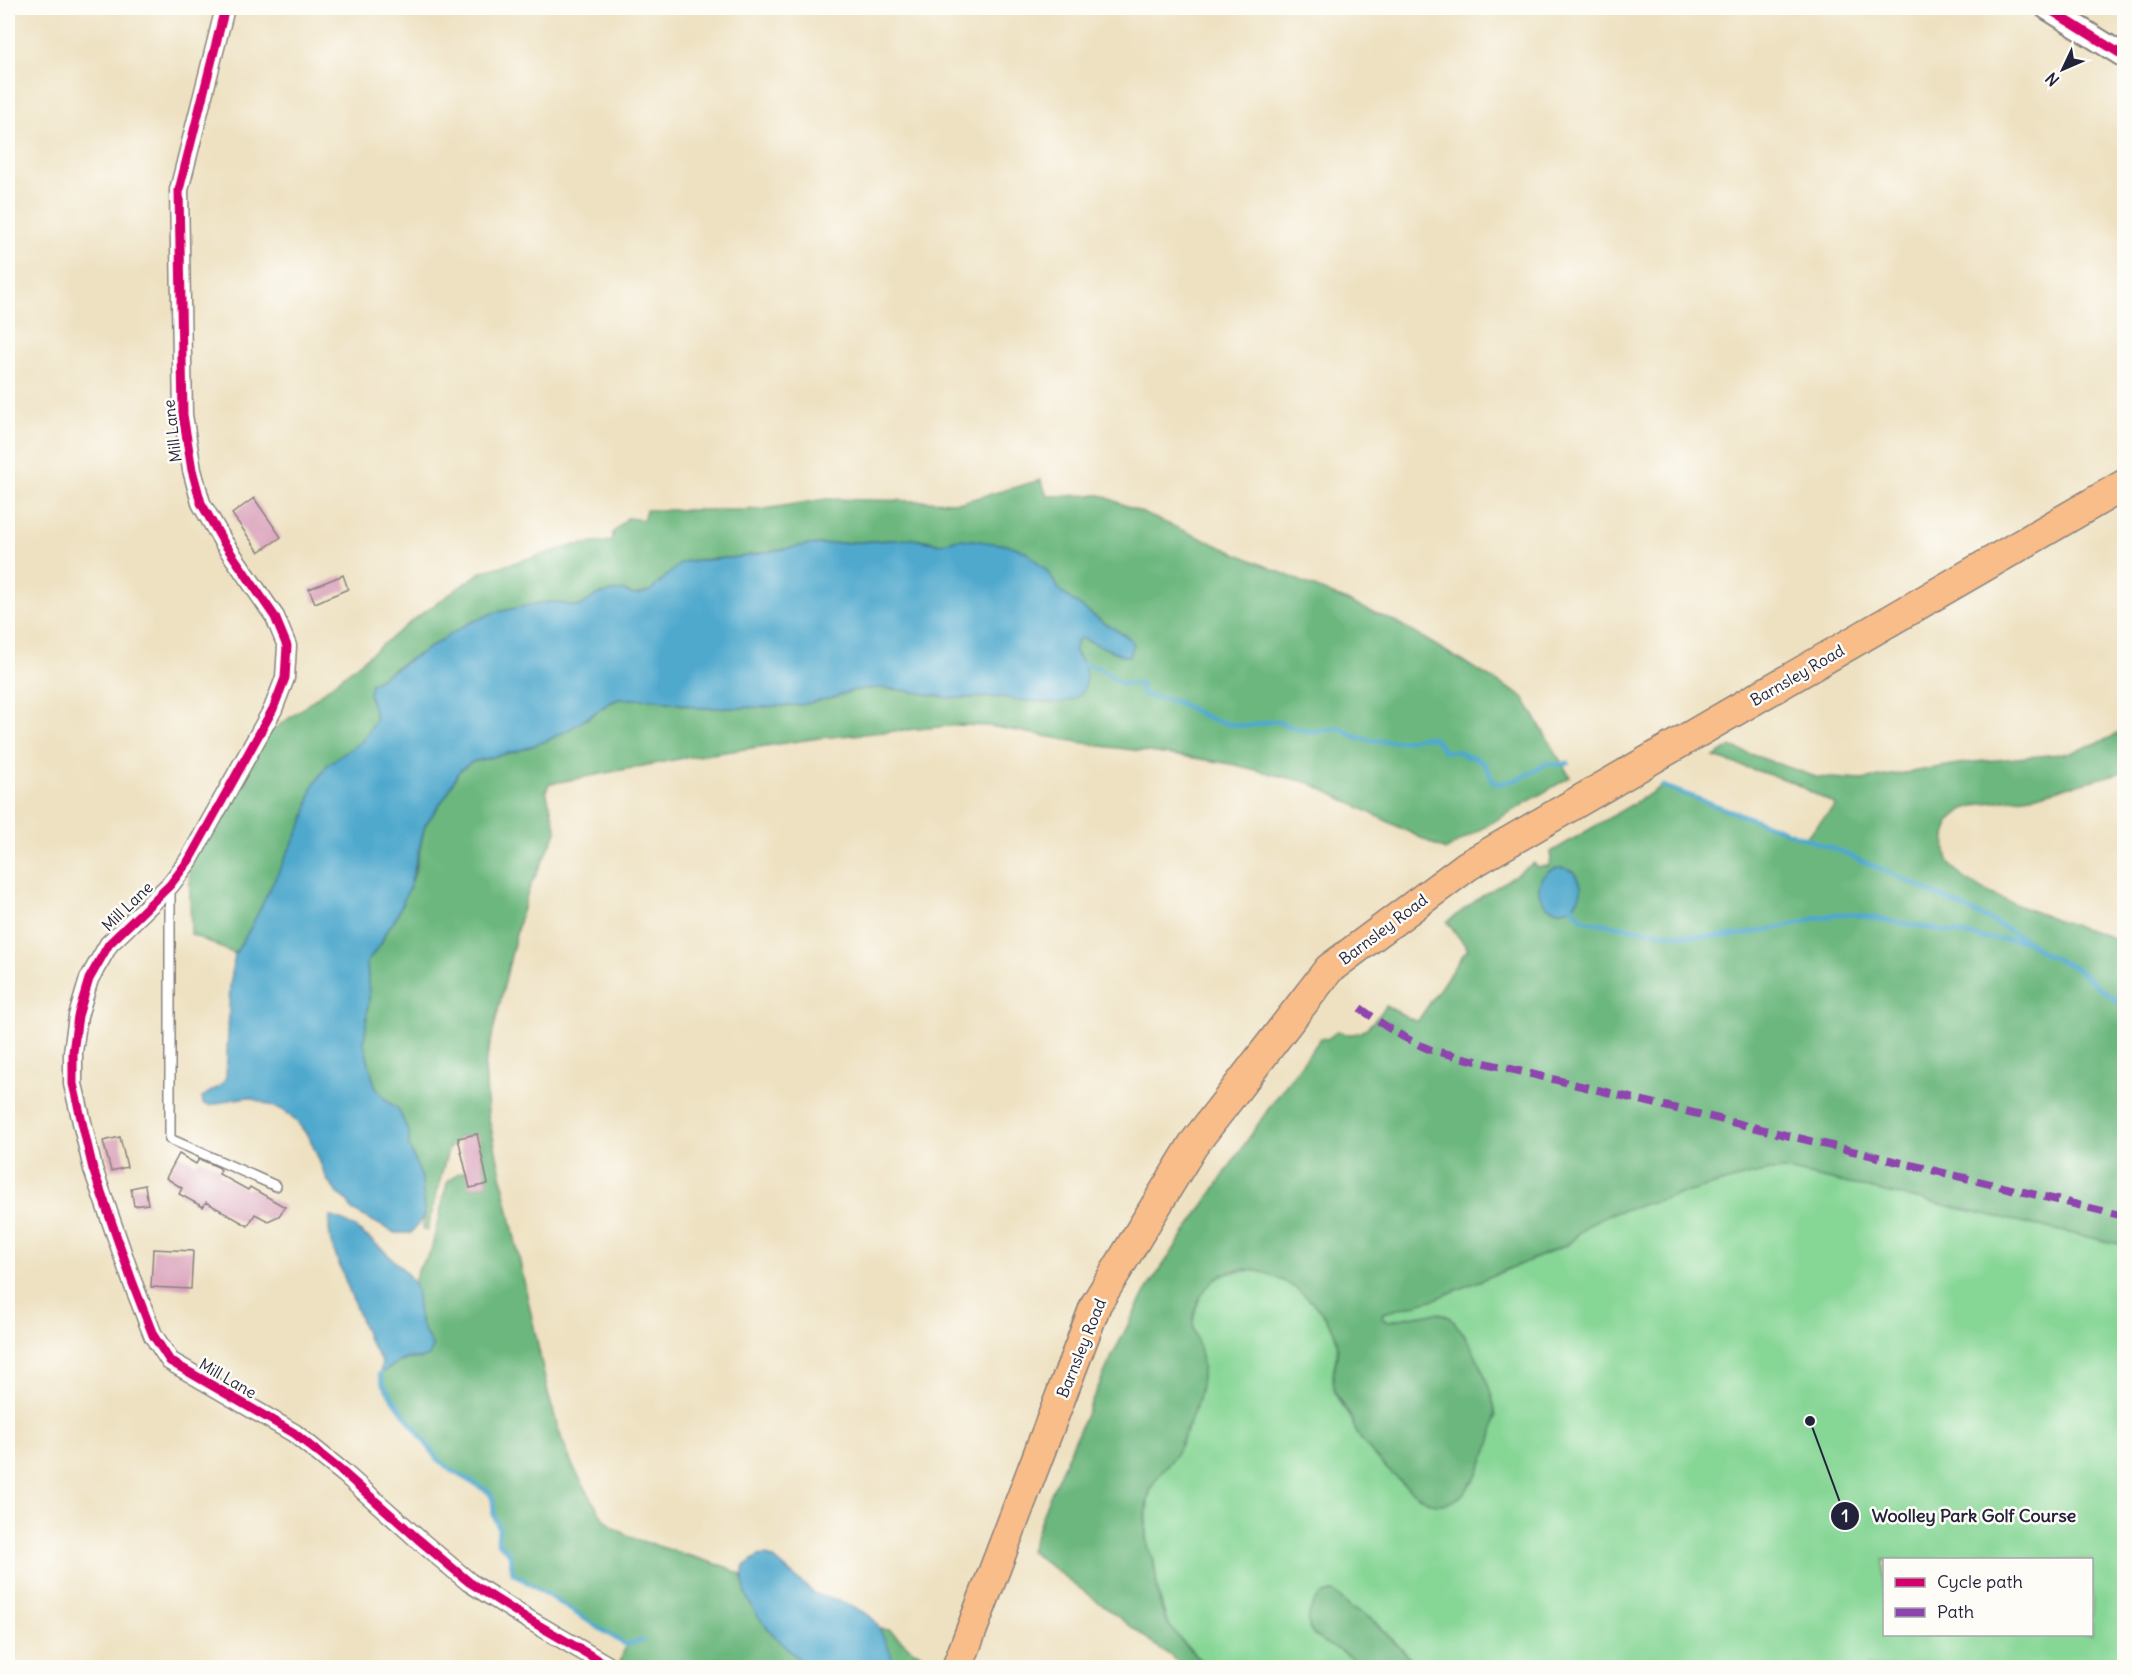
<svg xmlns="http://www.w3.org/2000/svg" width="2132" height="1675" viewBox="0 0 2132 1675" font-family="Delius,sans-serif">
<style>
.green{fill:#86d695;stroke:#547c68;stroke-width:1.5;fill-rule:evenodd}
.forest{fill:#6cb77e;stroke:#476c5c;stroke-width:1.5}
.water{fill:#50a9cd;stroke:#396684;stroke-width:1.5}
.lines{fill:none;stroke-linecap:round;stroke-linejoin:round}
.stream{stroke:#50a9cd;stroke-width:5}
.building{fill:#daa3bb}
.service-casing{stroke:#88827e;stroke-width:12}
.minor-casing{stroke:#88827e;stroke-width:21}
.tertiary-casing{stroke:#88827e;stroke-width:26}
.primary-casing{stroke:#88827e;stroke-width:33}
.service{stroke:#fff;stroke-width:9}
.minor{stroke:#fff;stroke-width:18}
.tertiary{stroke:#fff;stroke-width:22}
.primary{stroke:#f9bd89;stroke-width:30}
.quiet{stroke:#8e44ad;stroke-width:8;stroke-dasharray:15 8;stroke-linecap:butt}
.cycleway-casing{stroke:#fdfcf7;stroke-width:13}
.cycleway{stroke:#d6006c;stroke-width:9}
.labels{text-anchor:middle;stroke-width:5;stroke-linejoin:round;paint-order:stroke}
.street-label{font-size:16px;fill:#22223b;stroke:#fdfcf7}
.leader{fill:none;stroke:#22223b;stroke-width:2}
.callout-dot{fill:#22223b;stroke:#fdfcf7;stroke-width:2}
.mark-label{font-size:18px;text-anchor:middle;font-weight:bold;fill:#fff}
.callout-label{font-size:18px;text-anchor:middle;font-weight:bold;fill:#22223b;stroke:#fdfcf7;stroke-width:5;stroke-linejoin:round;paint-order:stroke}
</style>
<rect width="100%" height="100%" fill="#fdfcf7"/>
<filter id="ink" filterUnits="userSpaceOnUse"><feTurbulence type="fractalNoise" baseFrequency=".0167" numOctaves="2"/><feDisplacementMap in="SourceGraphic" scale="12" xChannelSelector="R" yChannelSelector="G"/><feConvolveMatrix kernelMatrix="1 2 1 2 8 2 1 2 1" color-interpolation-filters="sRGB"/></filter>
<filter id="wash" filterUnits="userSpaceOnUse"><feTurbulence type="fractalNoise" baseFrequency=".008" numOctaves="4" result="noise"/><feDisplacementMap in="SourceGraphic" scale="24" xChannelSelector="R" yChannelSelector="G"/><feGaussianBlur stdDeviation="1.35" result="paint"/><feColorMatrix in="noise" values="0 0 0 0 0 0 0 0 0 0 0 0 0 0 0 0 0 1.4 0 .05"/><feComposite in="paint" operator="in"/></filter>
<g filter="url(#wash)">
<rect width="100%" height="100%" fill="#eee1c1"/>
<!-- green -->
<path class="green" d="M1787,1170L2124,1245V1667H1411V1659C1394,1642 1376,1616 1352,1609L1314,1636L1354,1659L1360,1667H1207L1173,1631L1166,1619L1158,1592L1154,1561L1147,1546L1146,1532L1148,1500L1151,1488L1156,1479L1199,1350C1191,1327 1191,1315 1202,1294C1211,1278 1227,1272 1244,1271C1281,1267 1327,1305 1337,1340C1340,1350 1336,1356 1334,1367C1332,1381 1333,1394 1342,1406C1344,1409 1348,1413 1350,1416C1353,1421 1354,1428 1357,1433C1362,1441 1370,1447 1376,1453C1392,1468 1407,1483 1422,1498L1432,1503L1442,1504L1492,1433L1496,1417L1494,1404L1465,1335L1450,1318L1441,1313L1388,1321L1384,1320L1382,1317L1383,1313L1435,1299L1567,1245L1589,1224L1609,1214L1746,1176L1769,1171ZM1884,1560H2092V1634H1884Z"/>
<!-- forest -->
<path class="forest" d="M1041,480L1047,496L1101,495L1398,623L1523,697L1570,777L1445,850L1310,783L1231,764L1188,757L1101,746L989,726L960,725L819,738L684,758L549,784L546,791L557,831L529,889L519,922L485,1066L488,1114L549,1397L560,1434L573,1467L601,1515L614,1528L635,1539L726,1567L742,1575L745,1590L752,1604L809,1667H618L626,1645L513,1573L510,1554L498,1541L499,1528L494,1515L493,1500L489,1492L451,1470L437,1458L394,1400L383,1384L380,1374C394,1364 405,1357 422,1359L430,1341L421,1325L414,1283L417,1271L431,1251L447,1183L457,1174L466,1171L470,1188L488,1184L477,1134L458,1138L448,1150L427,1231L423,1229L424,1205L422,1178L409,1147V1133L398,1109L386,1100L375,1087L364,1044L369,997L367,962L381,944L386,931L395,920L415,873L425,825L447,794L459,771L472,762L521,750L546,741L590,717L609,703L619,699H653L700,708H738L800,705L835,697L854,690L880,688L902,690L949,698L1002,697L1053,704L1084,664L1074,651L1077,640L1082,638L1124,656L1128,637L1104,623L1061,592L1047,571L1026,552L1012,546L959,539L941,544L925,540H889L806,545L740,557L695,560L683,562L650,591L641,594L633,595L625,591L597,595L581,606H573L556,602L540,603L493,613L403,663L371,684L369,694L376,718L368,733L361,742L328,764L313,786L304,820L250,929L235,954L191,934L189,860L253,744L302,709L413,620L481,572L576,545L612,541L613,533L627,518L643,520L646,510H737L765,509L826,499L962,502Z
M2124,728V772L2037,795L1980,804L1962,810L1949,821C1946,834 1943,850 1949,862C1967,896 2086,929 2124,941V1245L1787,1170L1769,1171L1746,1176L1609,1214L1589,1224L1567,1245L1435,1299L1383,1313L1382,1317L1384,1320L1388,1321C1402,1319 1430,1311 1442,1314C1465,1320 1496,1394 1495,1416C1495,1439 1475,1491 1453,1501C1447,1504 1438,1505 1432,1503C1412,1497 1368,1452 1357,1433C1354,1429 1353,1423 1351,1418C1347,1408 1338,1402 1335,1391C1328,1367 1346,1352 1332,1328C1307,1283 1230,1238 1199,1300C1185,1327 1200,1338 1202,1363C1203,1370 1202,1378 1201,1385C1199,1405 1187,1427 1180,1446C1174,1463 1156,1473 1150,1491C1145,1506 1144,1529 1147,1545C1148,1552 1153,1557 1154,1565C1157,1582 1157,1601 1165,1618C1174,1636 1193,1652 1207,1667H1185L1030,1551L1046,1505L1112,1356L1145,1292L1271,1105L1321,1038L1327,1039L1338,1031C1360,1042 1374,1022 1386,1006L1417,1022L1461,957L1468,949L1447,922L1482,896L1534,863L1536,867L1548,866L1551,860V852L1663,786L1805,838L1836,805L1792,782L1714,757L1730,747L1816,777L1862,780L1965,763L2070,753L2110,738Z
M1334,1592L1352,1609L1362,1612L1375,1623L1411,1659V1667H1360C1358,1665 1357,1662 1354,1660C1339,1645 1295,1640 1312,1607C1317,1596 1322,1593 1334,1592Z
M879,1629L890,1630L912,1650L933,1659L930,1667H893V1660Z"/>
<!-- water -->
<path class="water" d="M912,539L941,544L959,539L973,540L1012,546L1026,552L1047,571L1061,592L1104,623L1128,637L1134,644L1130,656H1124L1082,638L1077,640L1074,651L1084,664L1086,674L1085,686L1082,693L1074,699L1062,703L1016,700L1002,697L949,698L902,690L880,688L854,690L835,697L800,705L738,708H700L653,699H619L609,703L572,728L546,741L521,750L472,762L459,771L447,794L425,825L410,886L395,920L386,931L381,944L367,962L369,997L364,1044L375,1087L386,1100L398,1109L409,1133V1147L422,1178L424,1217L411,1233H395L352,1210L347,1200L337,1193L328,1181L310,1139L298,1123L283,1110L248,1097L229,1100L210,1106L203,1104L202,1098C211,1088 218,1092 226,1078L230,986L235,954L250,929L304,820L313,786L328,764L361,742L368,733L376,718L369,694L371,684L467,624L493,613L540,603L556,602L573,606H581L597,595L616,591H625L633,595L641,594L650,591L682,562L740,557L806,545Z
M1539 889a21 21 0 1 1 42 0a21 21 0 1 1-42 0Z
M330,1217C348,1216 404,1266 413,1282C420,1294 416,1309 420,1322C423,1331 429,1338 433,1347L429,1356C422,1360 418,1357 410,1358C400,1359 389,1368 380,1374L382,1363L368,1339L331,1243L329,1228Z
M766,1555L774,1559L815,1594L843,1602L867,1614L876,1622L889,1649L893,1660V1667H808C782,1644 735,1605 744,1566L758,1556Z"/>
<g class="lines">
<!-- stream -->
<path class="stream" d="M1084,664L1101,669L1121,684L1141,683V692L1144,695L1177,702L1208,718L1228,724L1247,726L1276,721L1293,728L1311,732L1341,728C1359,743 1386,743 1409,740C1416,739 1424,735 1432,738C1438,740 1440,746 1444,751L1460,752L1467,757H1474L1479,760L1486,766L1494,783C1513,784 1533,773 1547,763L1558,765L1568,763
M1663,786L1839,851L1895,875L1996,923L2027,941L2044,954L2074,967L2124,1007
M1572,907L1583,919L1591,922C1633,928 1683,939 1724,936C1763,934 1800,921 1837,914H1852L1984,938L2025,941
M380,1374L383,1384L394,1400L437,1458L451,1470L489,1492L493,1499L494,1515L499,1528L498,1541L510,1554L513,1573L626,1645L642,1640"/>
</g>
<g id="blocks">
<!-- building -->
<path class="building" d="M254,498L281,537L259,552L232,514Z
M343,575L348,589L315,603L309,589Z
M477,1134L488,1184L470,1188L458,1138Z
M120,1137L127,1167L111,1171L103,1141Z
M179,1154L196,1164L199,1159L218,1167L221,1170L219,1174L248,1190L250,1187L285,1207L279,1216L268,1221L255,1214L248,1226L206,1202L203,1207L179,1194L182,1188L166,1178Z
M145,1185L148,1204L134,1206L131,1188Z
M153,1249L193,1251L191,1289L151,1287Z"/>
</g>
</g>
<g filter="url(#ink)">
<use href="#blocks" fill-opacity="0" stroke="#88827e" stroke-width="1.5"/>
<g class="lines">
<defs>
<path id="service" d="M170,887V1139L276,1186"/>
<path id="minor" d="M225,8L179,190L183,415L192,470L201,503L224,543L275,617L287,646L285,678L273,709L189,860L170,885L109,944L89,979L78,1016L73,1052V1084L93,1169L132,1281L153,1335L170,1361L294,1433L345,1474L418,1539L469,1582L526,1618L612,1668"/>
<path id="tertiary" d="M2047,8L2124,56"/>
<path id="primary" d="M957,1668L1096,1304L1193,1145L1329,969L1467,866L2124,485"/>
</defs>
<!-- service casing -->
<use href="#service" class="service-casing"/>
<!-- minor casing -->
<use href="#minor" class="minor-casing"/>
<!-- tertiary casing -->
<use href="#tertiary" class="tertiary-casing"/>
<!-- primary casing -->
<use href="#primary" class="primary-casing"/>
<!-- service -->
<use href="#service" class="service"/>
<!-- minor -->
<use href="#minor" class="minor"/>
<!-- tertiary -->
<use href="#tertiary" class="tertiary"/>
<!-- primary -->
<use href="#primary" class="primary"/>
<!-- quiet -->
<path class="quiet" d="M1360,1008C1383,1025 1404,1039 1431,1050L2124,1216"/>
<defs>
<path id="cycleway" d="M225,8L179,190L183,415L192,470L201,503L224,543L275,617L287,646L285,678L273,709L189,860L170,885L109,944L89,979L78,1016L73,1052V1084L93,1169L132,1281L153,1335L170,1361L294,1433L345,1474L418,1539L469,1582L526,1618L612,1668
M2047,8L2124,56"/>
</defs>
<!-- cycleway casing -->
<use href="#cycleway" class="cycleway-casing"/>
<!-- cycleway -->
<use href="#cycleway" class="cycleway"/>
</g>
</g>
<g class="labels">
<!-- street labels -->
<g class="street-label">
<text transform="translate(172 431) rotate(-97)" y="6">Mill Lane</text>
<text transform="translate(1797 675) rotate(-30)" y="6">Barnsley Road</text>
<text transform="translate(127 906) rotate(-44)" y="6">Mill Lane</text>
<text transform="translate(1383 929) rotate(-37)" y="6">Barnsley Road</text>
<text transform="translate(1081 1348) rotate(-68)" y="6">Barnsley Road</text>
<text transform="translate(228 1378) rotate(30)" y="6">Mill Lane</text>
</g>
</g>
<!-- callouts -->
<path class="leader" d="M1810 1421L1845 1516"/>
<g class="callout-dot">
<circle cx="1810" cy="1421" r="6"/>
<circle cx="1845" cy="1516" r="15"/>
</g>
<g class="mark-label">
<text x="1845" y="1522">1</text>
</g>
<g class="callout-label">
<text x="1974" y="1522">Woolley Park Golf Course</text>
</g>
<!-- margin -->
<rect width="2132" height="1675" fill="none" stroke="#fdfcf7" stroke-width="30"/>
<!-- legend -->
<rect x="1883" y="1558" width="210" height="78" fill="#fdfcf7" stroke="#a5a5ac" stroke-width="1.5"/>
<rect x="1895" y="1578" width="30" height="9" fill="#d6006c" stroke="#a5a5ac" stroke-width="1.5"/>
<text x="1937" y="1588" font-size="18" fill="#22223b">Cycle path</text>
<rect x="1895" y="1608" width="30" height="9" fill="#8e44ad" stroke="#a5a5ac" stroke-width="1.5"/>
<text x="1937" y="1618" font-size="18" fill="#22223b">Path</text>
<!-- north arrow -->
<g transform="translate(2063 69) rotate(226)" stroke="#fdfcf7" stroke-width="4.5" paint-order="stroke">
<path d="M0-4.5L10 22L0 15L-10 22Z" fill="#22223b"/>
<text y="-9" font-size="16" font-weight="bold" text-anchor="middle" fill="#22223b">N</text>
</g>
</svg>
